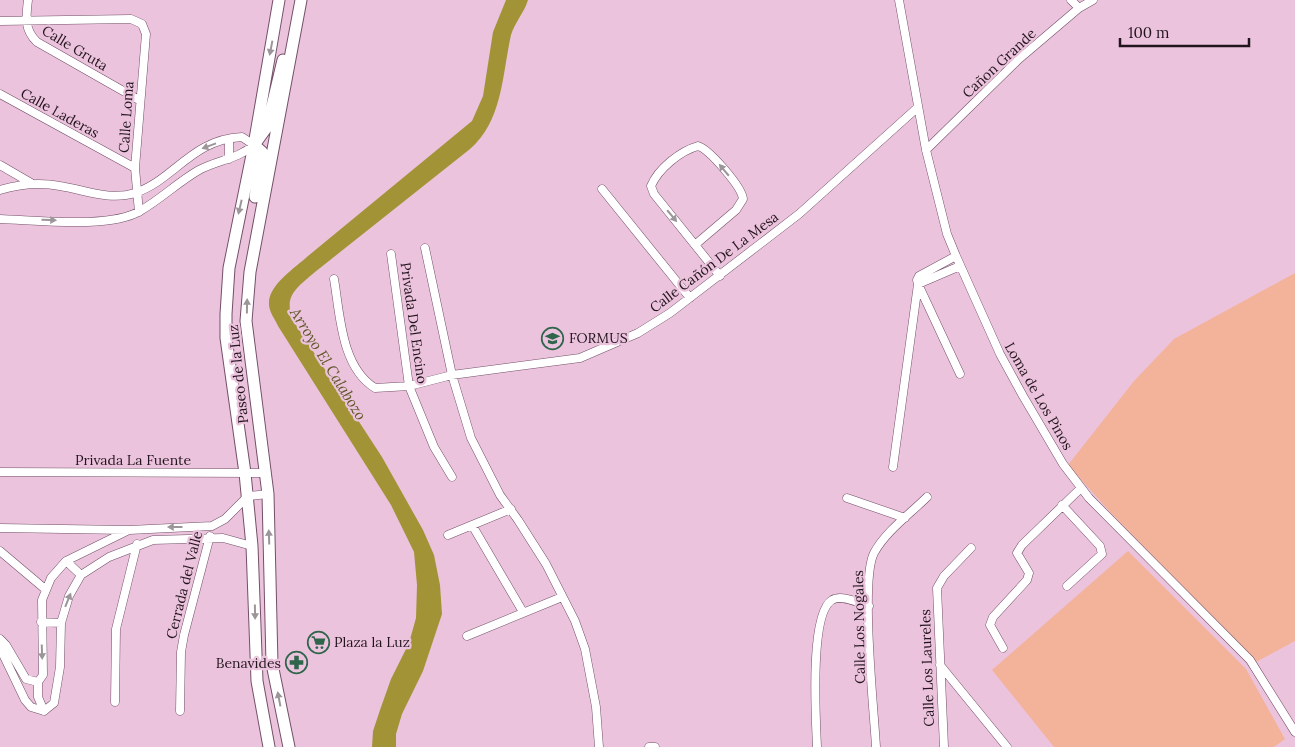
<svg xmlns="http://www.w3.org/2000/svg" width="1295" height="747" viewBox="0 0 1295 747" font-family="Lora,serif">
<style>
.green{fill:#f3b29a}
.water{fill:#a29436}
.lines{fill:none;stroke-linecap:round;stroke-linejoin:round}
.street-casing{stroke:#735067;stroke-width:9}
.secondary-casing{stroke:#735067;stroke-width:13}
.street{stroke:#fff;stroke-width:8}
.secondary{stroke:#fff;stroke-width:11}
.oneway{fill:#9c9599}
.labels{text-anchor:middle;stroke-width:4.5;stroke-linejoin:round;paint-order:stroke}
.street-label{font-size:14px;fill:#22141d;stroke:#ecc3dd}
.poi-label{font-size:14px;fill:#22141d;stroke:#ecc3dd;text-anchor:start}
.water-label{font-size:15px;font-style:italic;fill:#5e5625;stroke:#ecc3dd}
</style>
<rect width="100%" height="100%" fill="#ecc3dd"/>
<!-- green -->
<path class="green" d="M1295,273V641L1256,662L1110,512L1068,465L1134,381L1174,339Z
M1128,551L1246,669L1285,739L1274,747H1054L992,670Z"/>
<!-- water -->
<path class="water" d="M506,0H528C524,13 515,22 511,35C502,75 503,120 470,149L315,272C295,289 281,298 296,325L382,457L423,530L434,555L440,585L442,614L423,671L402,714L396,734V747H372L373,731L380,710L391,679L409,643L416,618L417,585L414,552L391,505L278,326C275,319 269,312 269,304C268,285 295,268 308,256L472,121L483,96L493,32Z"/>
<g class="lines">
<defs>
<path id="street" d="M28,0C26,16 24,30 37,42L139,100
M899,0L926,150L947,234L956,256L1000,354L1023,396L1063,464L1089,498L1250,660L1295,732
M1071,0L1079,8
M0,21L131,19L142,24L146,34L135,168L139,212
M0,94L135,168
M926,150L1019,59L1079,8L1093,0
M229,159V140
M0,165L31,183
M602,189L690,298
M0,190C20,184 39,182 60,186C85,190 110,201 135,193C174,180 192,139 242,137L254,145C238,159 218,160 199,170C178,182 161,199 140,211C110,229 36,220 0,219
M696,244L736,210L743,199C742,187 709,149 698,146C680,151 658,169 651,186L654,194L720,276
M425,248L452,375L471,438L500,495L518,520L546,564L575,621L585,649L596,707L599,747
M391,254L409,386L434,447L452,477
M334,279C340,314 341,367 375,388L409,386L452,375L580,358L638,333L670,313L760,244L799,214L917,108
M918,284L960,374
M918,284L960,266
M893,467L918,284L917,280L919,276L956,256
M0,472L266,473
M847,498L905,518
M1062,505L1100,546L1102,554L1067,586
M472,525L523,612
M0,528L127,530
M448,535L511,509
M0,551L45,589
M66,561L81,575
M41,622L61,623
M467,636L562,597
M0,639L6,645L26,679L38,682
M0,648L25,700L31,707L44,711L54,703L60,667L61,623L69,596L81,575L109,557L153,540L223,538L252,546
M1003,648L990,625L993,617L1027,580L1029,573L1017,553L1022,545L1081,488
M940,665L1007,747
M38,682L43,675L42,600L51,578L66,561L129,530L212,526L225,519L248,496L268,494
M38,682V697L44,711
M115,702L116,629L137,544
M180,711L181,652L184,635L210,536
M649,747H655
M817,747C816,721 809,614 832,600C841,594 859,603 869,606
M876,747C874,710 860,580 874,553C886,531 910,514 927,497
M944,747L937,588L944,576L971,548"/>
<path id="secondary" d="M255,197L262,152L254,145L267,127L283,60
M269,747L257,681L252,546L245,473L226,338V314L229,268L254,145L279,0
M289,747L272,664L268,494L246,321L250,272L301,0"/>
</defs>
<!-- street casing -->
<use href="#street" class="street-casing"/>
<!-- secondary casing -->
<use href="#secondary" class="secondary-casing"/>
<!-- street -->
<use href="#street" class="street"/>
<!-- secondary -->
<use href="#secondary" class="secondary"/>
</g>
<!-- one-way arrows -->
<defs><path id="oneway-solid" d="M-6-.8H1V-3.2L6.5 0L1 3.2V.8H-6Z" transform="scale(1.25)"/></defs>
<g class="oneway">
<use href="#oneway-solid" transform="translate(271 48) rotate(101)"/>
<use href="#oneway-solid" transform="translate(209 146) rotate(160)"/>
<use href="#oneway-solid" transform="translate(724 170) rotate(-130)"/>
<use href="#oneway-solid" transform="translate(240 207) rotate(103)"/>
<use href="#oneway-solid" transform="translate(672 216) rotate(50)"/>
<use href="#oneway-solid" transform="translate(49 220) rotate(1)"/>
<use href="#oneway-solid" transform="translate(247 306) rotate(-89)"/>
<use href="#oneway-solid" transform="translate(175 527) rotate(180)"/>
<use href="#oneway-solid" transform="translate(269 537) rotate(-92)"/>
<use href="#oneway-solid" transform="translate(68 600) rotate(-68)"/>
<use href="#oneway-solid" transform="translate(255 612) rotate(89)"/>
<use href="#oneway-solid" transform="translate(42 652) rotate(88)"/>
<use href="#oneway-solid" transform="translate(279 699) rotate(-101)"/>
</g>
<!-- icons -->
<defs>
<symbol id="school-ring" viewBox="-11 -11 22 22"><circle r="9.5" fill="#ecc3dd" stroke="#2f654b" stroke-width="1.5"/><path d="M0-5L7-2L0 1L-7-2ZM-4 1L0 2.5L4 1V4Q0 6-4 4Z" fill="#2f654b"/></symbol>
<symbol id="supermarket-ring" viewBox="-11 -11 22 22"><circle r="9.5" fill="#ecc3dd" stroke="#2f654b" stroke-width="1.5"/><path d="M-6-5.5h2.5l.6 2H6L4.5 2H-2.5L-4.4-4H-6ZM-1.5 3.2a1.3 1.3 0 1 0 .1 0ZM3 3.2a1.3 1.3 0 1 0 .1 0Z" fill="#2f654b"/></symbol>
<symbol id="pharmacy-ring" viewBox="-11 -11 22 22"><circle r="9.5" fill="#ecc3dd" stroke="#2f654b" stroke-width="1.5"/><path d="M-2-6h4v4h4v4h-4v4h-4v-4h-4v-4h4Z" fill="#2f654b"/></symbol>
</defs>
<g fill-rule="evenodd">
<use href="#school-ring" x="540" y="326" width="25" height="25"/>
<use href="#supermarket-ring" x="306" y="630" width="25" height="25"/>
<use href="#pharmacy-ring" x="284" y="650" width="25" height="25"/>
</g>
<g class="labels">
<!-- street labels -->
<g class="street-label">
<text transform="translate(75 48) rotate(31)" y="5">Calle Gruta</text>
<text transform="translate(999 63) rotate(-43)" y="5">Cañon Grande</text>
<text transform="translate(60 113) rotate(29)" y="5">Calle Laderas</text>
<text transform="translate(126 117) rotate(-86)" y="5">Calle Loma</text>
<text transform="translate(714 262) rotate(-37)" y="5">Calle Cañón De La Mesa</text>
<text transform="translate(414 323) rotate(82)" y="5">Privada Del Encino</text>
<text transform="translate(238 374) rotate(-96)" y="5">Paseo de la Luz</text>
<text transform="translate(1039 396) rotate(60)" y="5">Loma de Los Pinos</text>
<text x="133" y="465">Privada La Fuente</text>
<text transform="translate(184 585) rotate(-76)" y="5">Cerrada del Valle</text>
<text transform="translate(859 627) rotate(-91)" y="5">Calle Los Nogales</text>
<text transform="translate(927 668) rotate(-92)" y="5">Calle Los Laureles</text>
</g>
<!-- poi labels -->
<g class="poi-label">
<text x="569" y="343">FORMUS</text>
<text x="334" y="647">Plaza la Luz</text>
<text x="281" y="668" text-anchor="end">Benavides</text>
</g>
<!-- water labels -->
<g class="water-label">
<text transform="translate(328 364) rotate(58)" y="5">Arroyo El Calabozo</text>
</g>
</g>
<!-- scale -->
<path d="M1120 38v8h129v-8" fill="none" stroke="#22141d" stroke-width="2.5"/>
<text x="1128" y="38" font-size="15" fill="#22141d" stroke="#ecc3dd" stroke-width="4" paint-order="stroke">100 m</text>
</svg>
